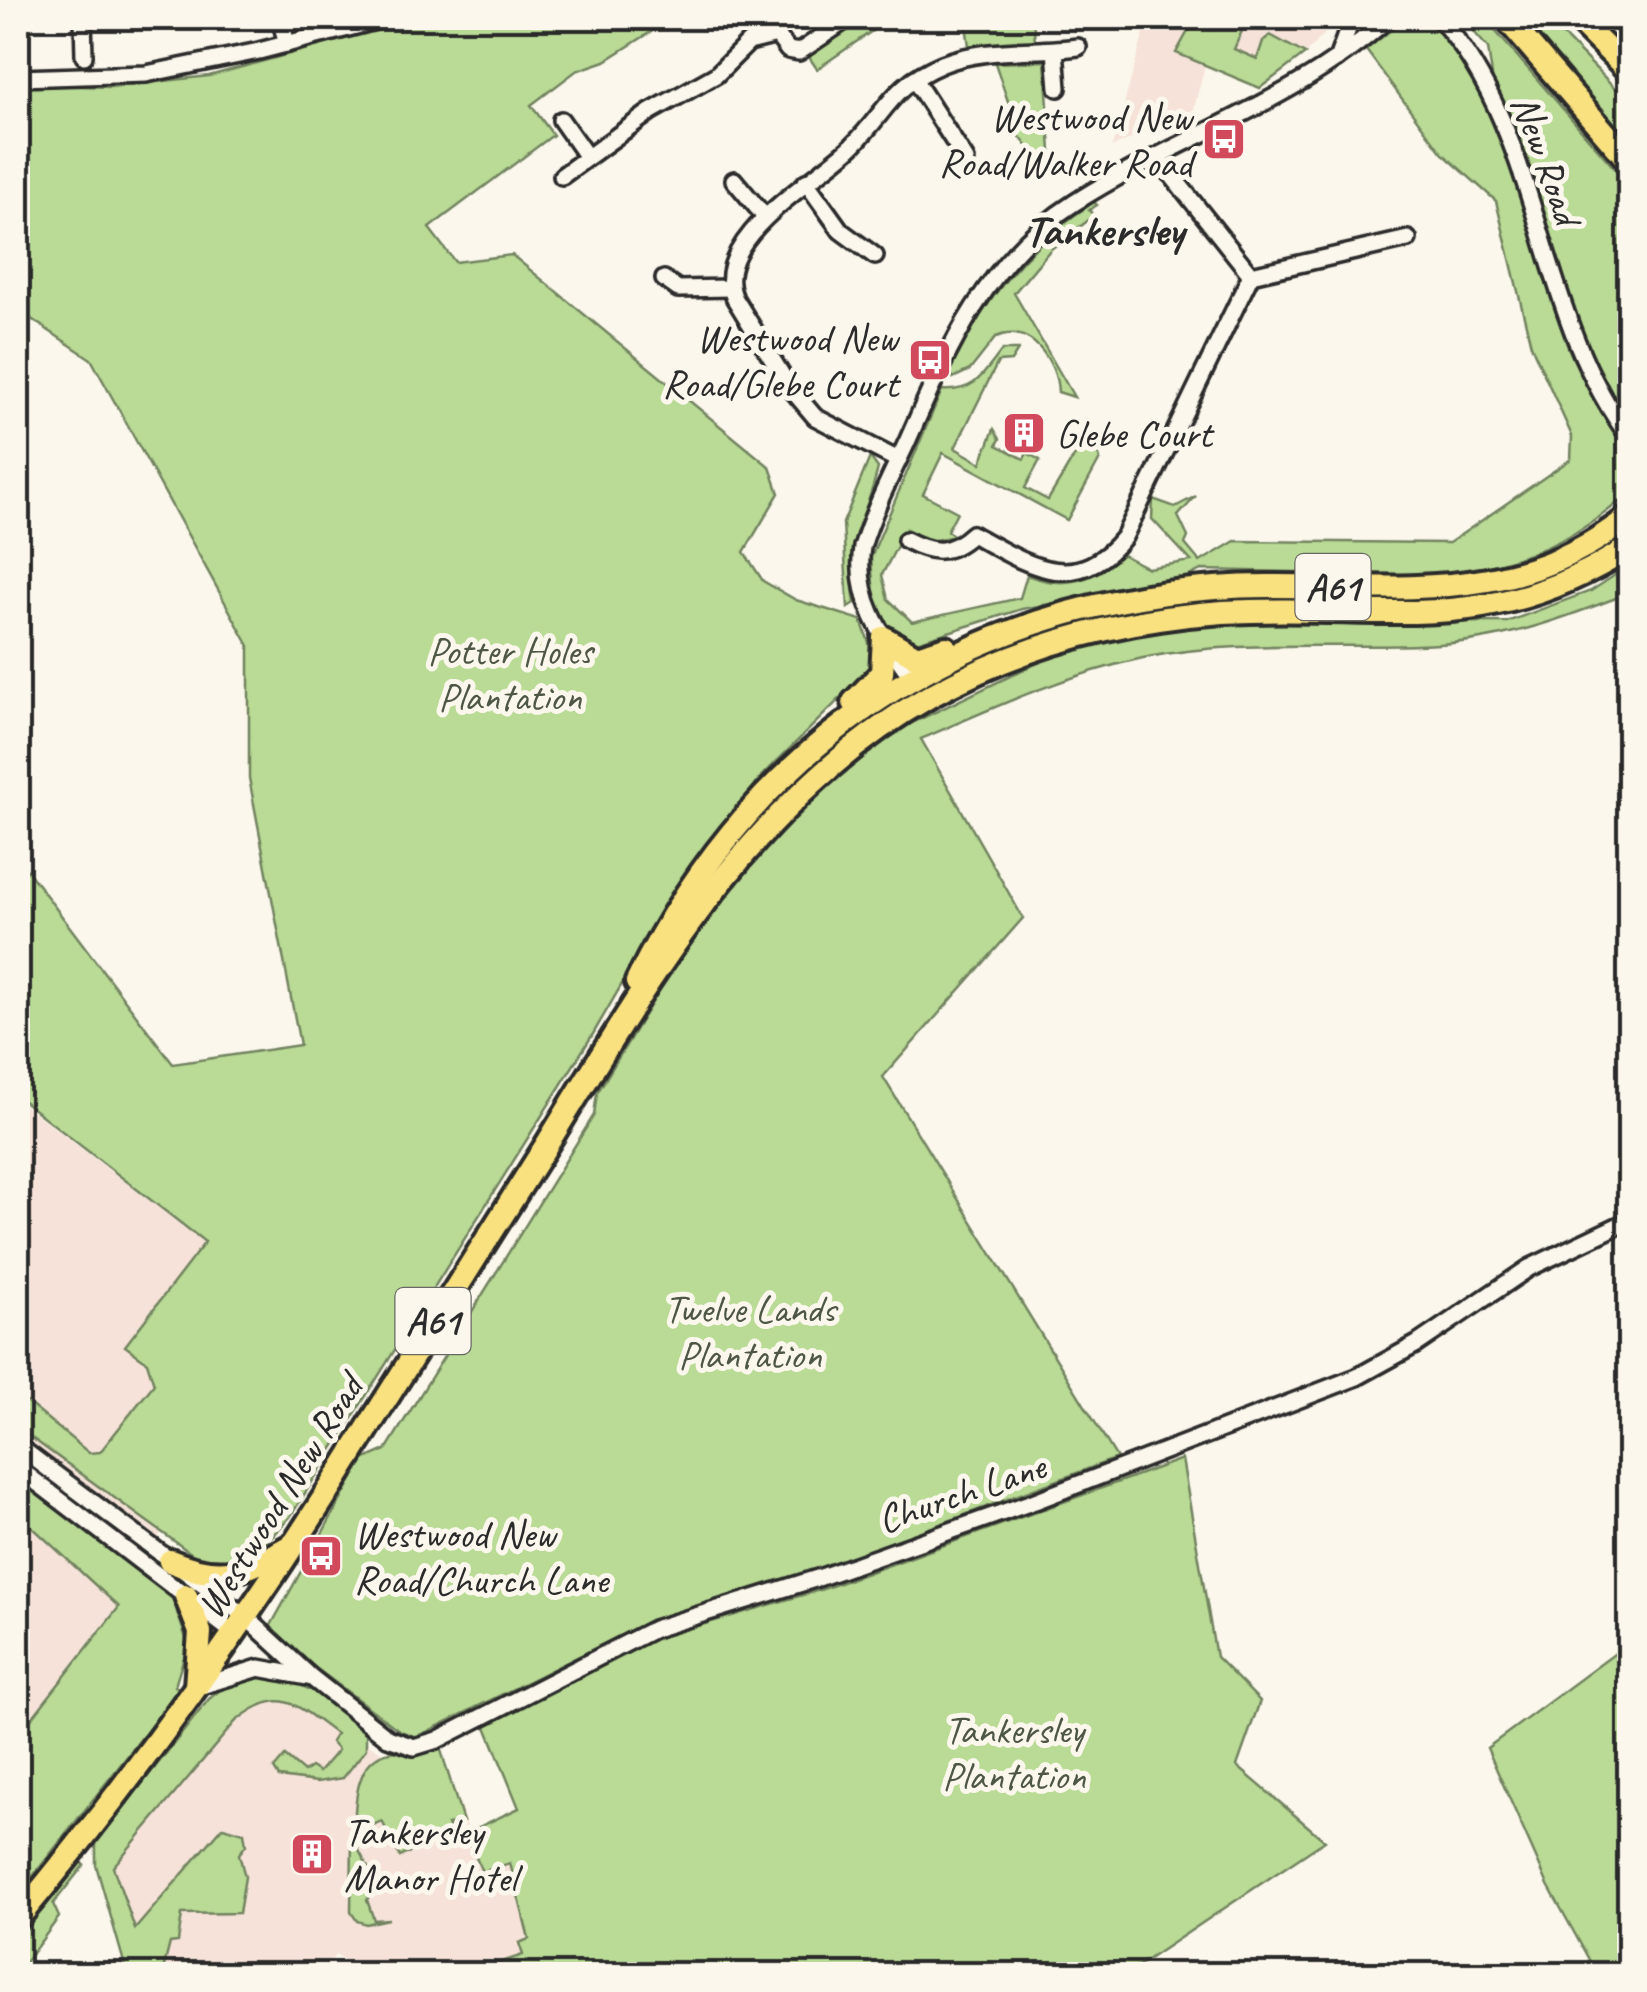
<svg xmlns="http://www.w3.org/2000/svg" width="1647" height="1992" font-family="Caveat,sans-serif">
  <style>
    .built { fill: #f6e2d8 }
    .green { fill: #b9db95; stroke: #728360; stroke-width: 2.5 }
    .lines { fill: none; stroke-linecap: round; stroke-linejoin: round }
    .minor-casing { stroke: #2b2b2b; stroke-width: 22 }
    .highway-casing { stroke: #2b2b2b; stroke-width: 30 }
    .minor { stroke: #fbf7ec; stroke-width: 15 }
    .highway { stroke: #fae180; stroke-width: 22 }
    .labels { text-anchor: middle; stroke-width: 10; stroke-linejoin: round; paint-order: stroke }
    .shield { fill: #fbf7ec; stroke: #696865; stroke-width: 2.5 }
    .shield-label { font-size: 38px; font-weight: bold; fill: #2b2b2b }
    .poi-label { font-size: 40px; fill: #2b2b2b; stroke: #fbf7ec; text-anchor: start }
    .street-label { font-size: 40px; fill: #2b2b2b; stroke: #fbf7ec }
    .park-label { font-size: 40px; fill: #4e5746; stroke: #fbf7ec }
    .quarter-label { font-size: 45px; font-weight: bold; fill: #2b2b2b; stroke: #fbf7ec }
  </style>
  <rect width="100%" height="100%" fill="#fbf7ec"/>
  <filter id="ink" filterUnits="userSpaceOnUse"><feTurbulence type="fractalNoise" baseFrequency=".01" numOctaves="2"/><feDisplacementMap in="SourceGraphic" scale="20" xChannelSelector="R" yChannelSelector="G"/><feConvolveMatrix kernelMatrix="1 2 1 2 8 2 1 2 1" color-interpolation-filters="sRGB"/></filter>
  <g filter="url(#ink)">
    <g class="built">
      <path d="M 1148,18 L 1340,18 L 1305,54 L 1262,87 L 1206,62 L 1193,112 L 1112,147 Z"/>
      <path d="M 18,1100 L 286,1305 L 168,1512 L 135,1605 L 18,1736 Z"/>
      <path d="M 285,1691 L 389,1757 L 419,1755 L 440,1747 L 482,1871 L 510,1862 L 529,1939 L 523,1954 L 466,1974 L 367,1974 L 335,1955 L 323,1974 L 131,1974 L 94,1852 L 223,1719 Z"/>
    </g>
    <g class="green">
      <path d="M 421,18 L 673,18 L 605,61 L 576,71 L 531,105 L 553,135 L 429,228 L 455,262 L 512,255 L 770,467 L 779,493 L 744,552 L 763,581 L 796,600 L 861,620 L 871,648 L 870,669 L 759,779 L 670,901 L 593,1034 L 290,1517 C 262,1549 246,1562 203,1562 L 18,1428 L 18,1395 L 89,1453 L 100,1452 L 154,1384 L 147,1362 L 125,1346 L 205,1242 L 18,1097 L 18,858 L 173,1064 L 300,1045 L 249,778 L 249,646 L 91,359 L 18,310 L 18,84 L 111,87 L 209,76 Z"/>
      <path d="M 859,18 L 891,18 L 817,69 L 809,57 Z"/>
      <path d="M 965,18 L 1033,18 L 1035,41 L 969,46 Z"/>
      <path d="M 1237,18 L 1246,22 L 1234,49 L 1257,59 L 1263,41 L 1270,35 L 1305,54 L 1260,88 L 1176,53 L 1192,24 L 1213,30 L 1217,19 Z"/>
      <path d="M 1406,18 L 1435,20 C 1510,114 1526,237 1568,347 C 1584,388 1613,418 1628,455 C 1632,465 1629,481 1629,493 C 1573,544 1514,565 1439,575 L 1201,570 L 1181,580 L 1022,609 L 910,644 L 884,621 L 874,597 L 871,557 L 942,390 C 975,392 983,375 1002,350 L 1018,350 L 1011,361 L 998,362 L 955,448 L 981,463 L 994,429 L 1000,439 L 997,445 L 1024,459 L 1027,453 L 1040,460 L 1025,488 L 1048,500 L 1090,430 L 1100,459 L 1067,520 L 943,453 L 923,494 L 957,512 L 947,531 L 955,536 L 930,541 L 906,529 L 882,575 L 888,599 L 912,622 L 1020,598 L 1027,575 C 1063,589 1094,583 1121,554 L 1148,568 L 1191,561 L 1152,519 L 1153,499 L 1175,507 L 1196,496 L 1178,516 L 1188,537 L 1185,544 L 1200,562 L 1235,541 L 1449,543 L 1571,459 L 1572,436 L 1531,345 L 1496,201 L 1442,153 L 1366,50 Z"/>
      <path d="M 1462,18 L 1484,18 L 1629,185 L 1629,430 L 1591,365 L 1493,82 L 1488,48 Z"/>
      <path d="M 1517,18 L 1546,18 L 1629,102 L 1629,150 Z"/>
      <path d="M 1045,61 L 1051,151 L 1057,163 L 1046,170 L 1020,137 L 995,63 Z"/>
      <path d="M 1094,202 L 1097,205 L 1089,210 L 1094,216 L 1051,249 L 1014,293 L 1074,397 L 1058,392 C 1057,362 1030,322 996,337 L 970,370 L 953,378 L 950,369 C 985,299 1028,244 1094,202 Z"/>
      <path d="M 870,457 L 878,468 C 866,520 844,540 855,603 L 848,608 L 843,523 Z"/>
      <path d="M 1629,566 L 1629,593 C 1567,617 1507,640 1439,644 C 1342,650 1239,638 1143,658 C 1065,675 994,707 921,739 L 1023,918 L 883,1077 L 1117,1458 L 820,1569 L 652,1620 L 416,1737 L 400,1731 L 273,1636 L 269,1629 L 363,1460 L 386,1450 L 594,1115 L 597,1093 L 718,894 L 831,770 L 912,723 L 1052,656 L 1159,629 L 1274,623 L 1507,622 L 1591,591 Z"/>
      <path d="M 1182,1459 L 1216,1657 L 1260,1701 L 1237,1766 L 1325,1841 L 1126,1974 L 466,1974 L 523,1955 L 519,1943 L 529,1939 L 510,1863 L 482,1872 L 466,1833 L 519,1808 L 485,1724 L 657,1638 L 823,1589 Z"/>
      <path d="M 18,1479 L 144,1574 L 186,1596 L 177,1612 L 188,1644 L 175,1686 L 180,1689 L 18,1895 L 18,1736 L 119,1607 L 18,1514 Z"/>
      <path d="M 1629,1643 L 1629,1974 L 1597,1974 L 1548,1885 L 1487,1748 Z"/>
      <path d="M 250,1676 C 296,1675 333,1699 366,1730 L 366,1749 L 343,1778 L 317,1782 L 279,1777 L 274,1769 L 285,1756 L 304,1772 L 311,1767 L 319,1772 L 338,1750 L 331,1742 L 336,1734 C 296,1705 281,1684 236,1721 L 113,1867 L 135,1929 L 223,1827 L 244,1833 L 246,1845 L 239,1854 L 245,1877 L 239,1913 L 182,1914 L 178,1942 L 170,1943 L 163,1970 L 127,1973 L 96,1865 L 96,1842 L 209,1699 L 230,1682 Z"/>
      <path d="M 440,1747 L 463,1822 L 448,1825 L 451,1831 L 400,1857 L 382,1821 L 354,1833 C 355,1806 354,1757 391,1752 C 408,1749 423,1752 440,1747 Z"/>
      <path d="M 352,1837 L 376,1883 L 367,1900 L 374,1920 L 389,1919 L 366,1924 L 357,1921 L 351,1912 Z"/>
      <path d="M 80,1862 L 84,1865 L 53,1904 L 59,1917 L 18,1972 L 18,1933 Z"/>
    </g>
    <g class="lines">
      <g class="minor-casing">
        <g id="minor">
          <path d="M 83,18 L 84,56"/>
          <path d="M 280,18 L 287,44"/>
          <path d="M 1439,18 C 1544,135 1535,314 1630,438"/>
          <path d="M 1055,50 L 1058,88"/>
          <path d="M 1337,59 L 1352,18"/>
          <path d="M 18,78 L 146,74 L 259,51 L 387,18"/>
          <path d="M 914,79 L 966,160"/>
          <path d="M 561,120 L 587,157"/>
          <path d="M 1158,158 L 1251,275"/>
          <path d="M 562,176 L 650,112 L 716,75 L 749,42 L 777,35 L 788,50 L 799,52 L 849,18"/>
          <path d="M 734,180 L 765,217"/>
          <path d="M 806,182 L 841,231 L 875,256"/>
          <path d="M 1251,275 L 1408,239"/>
          <path d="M 664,279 L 678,289 L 730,288"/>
          <path d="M 898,460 L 815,417 L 788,385 L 735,299 C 707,239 820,179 853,145 C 887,111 892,85 942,64 C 983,47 1034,53 1078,47"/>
          <path d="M 906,540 C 933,554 949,555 972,534 C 1027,564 1075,598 1124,537 L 1251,275"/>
          <path d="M 912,678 C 883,637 854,600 862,547 C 873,511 891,476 907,442 C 947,351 987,258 1074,203 C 1178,136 1296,103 1388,18"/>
          <path d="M 18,1446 L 247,1618 L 312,1678 L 388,1738 L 414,1747 L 437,1740 L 654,1629 L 821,1577 L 1035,1501 L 1357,1377 L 1417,1344 L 1529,1268 L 1630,1220"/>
          <path d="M 18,1468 L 236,1635"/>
          <path d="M 201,1686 L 259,1668 L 308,1677"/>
        </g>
      </g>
      <g class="highway-casing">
        <g id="highway">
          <path d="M 1506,18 L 1630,162"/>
          <path d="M 1576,18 L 1630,72"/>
          <path d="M 1622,18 L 1630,25"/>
          <path d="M 884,638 L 917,657 L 946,648"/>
          <path d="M 854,702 L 882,673 L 884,638"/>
          <path d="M 637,982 C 759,730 987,588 1267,586 C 1400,585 1518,606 1630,516"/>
          <path d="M 170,1561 C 222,1583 245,1572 292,1545"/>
          <path d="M 186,1596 L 200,1632 L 196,1686"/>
          <path d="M 18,1918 C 150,1760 266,1594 374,1418 C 430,1328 488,1239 544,1149 C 648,980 752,797 930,696 C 1020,646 1120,619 1223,612 C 1383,602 1483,642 1630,547"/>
        </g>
      </g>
      <use href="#minor" class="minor"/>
      <use href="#highway" class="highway"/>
    </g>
  </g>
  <defs>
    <g id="bus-square" transform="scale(2.25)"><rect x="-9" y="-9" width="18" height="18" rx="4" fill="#d1495b" stroke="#fbf7ec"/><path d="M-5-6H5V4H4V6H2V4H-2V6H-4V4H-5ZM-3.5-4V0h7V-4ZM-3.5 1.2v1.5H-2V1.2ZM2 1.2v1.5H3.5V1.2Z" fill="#fff"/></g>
    <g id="building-square" transform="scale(2.25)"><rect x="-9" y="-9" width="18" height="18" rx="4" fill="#d1495b" stroke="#fbf7ec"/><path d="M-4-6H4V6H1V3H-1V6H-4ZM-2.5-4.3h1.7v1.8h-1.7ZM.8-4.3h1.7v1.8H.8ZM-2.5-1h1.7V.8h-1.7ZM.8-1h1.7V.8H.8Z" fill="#fff"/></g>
  </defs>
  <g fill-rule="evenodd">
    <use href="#bus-square" x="1224" y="139"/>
    <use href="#bus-square" x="930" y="360"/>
    <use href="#building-square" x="1024" y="433"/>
    <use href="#bus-square" x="321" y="1556"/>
    <use href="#building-square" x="312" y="1854"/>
  </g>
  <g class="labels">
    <g class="shield">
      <rect x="1295.5" y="554" width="75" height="66" rx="8"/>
      <rect x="395.5" y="1288" width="75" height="66" rx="8"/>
    </g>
    <g class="shield-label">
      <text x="1333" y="600">A61</text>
      <text x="433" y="1334">A61</text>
    </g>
    <g class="poi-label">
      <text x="1192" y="130" text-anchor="end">Westwood New<tspan x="1192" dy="46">Road/Walker Road</tspan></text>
      <text x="898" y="351" text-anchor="end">Westwood New<tspan x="898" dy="46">Road/Glebe Court</tspan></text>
      <text x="1056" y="447">Glebe Court</text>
      <text x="354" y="1547">Westwood New<tspan x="354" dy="46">Road/Church Lane</tspan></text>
      <text x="344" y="1845">Tankersley<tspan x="344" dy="46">Manor Hotel</tspan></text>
    </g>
    <g class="street-label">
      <text transform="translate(1547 159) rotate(70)" y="14">New Road</text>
      <text transform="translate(961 1492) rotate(-19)" y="14">Church Lane</text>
      <text transform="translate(279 1496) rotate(-58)" y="14">Westwood New Road</text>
    </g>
    <g class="park-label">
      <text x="510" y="664">Potter Holes<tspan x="510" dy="46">Plantation</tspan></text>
      <text x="750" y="1322">Twelve Lands<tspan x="750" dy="46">Plantation</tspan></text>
      <text x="1014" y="1743">Tankersley<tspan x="1014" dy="46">Plantation</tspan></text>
    </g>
    <g class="quarter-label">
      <text x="1104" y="245">Tankersley</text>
    </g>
  </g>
  <rect width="1647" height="1992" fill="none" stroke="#fbf7ec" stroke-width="60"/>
  <rect x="30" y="30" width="1587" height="1932" fill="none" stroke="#2b2b2b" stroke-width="4" filter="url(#ink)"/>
</svg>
